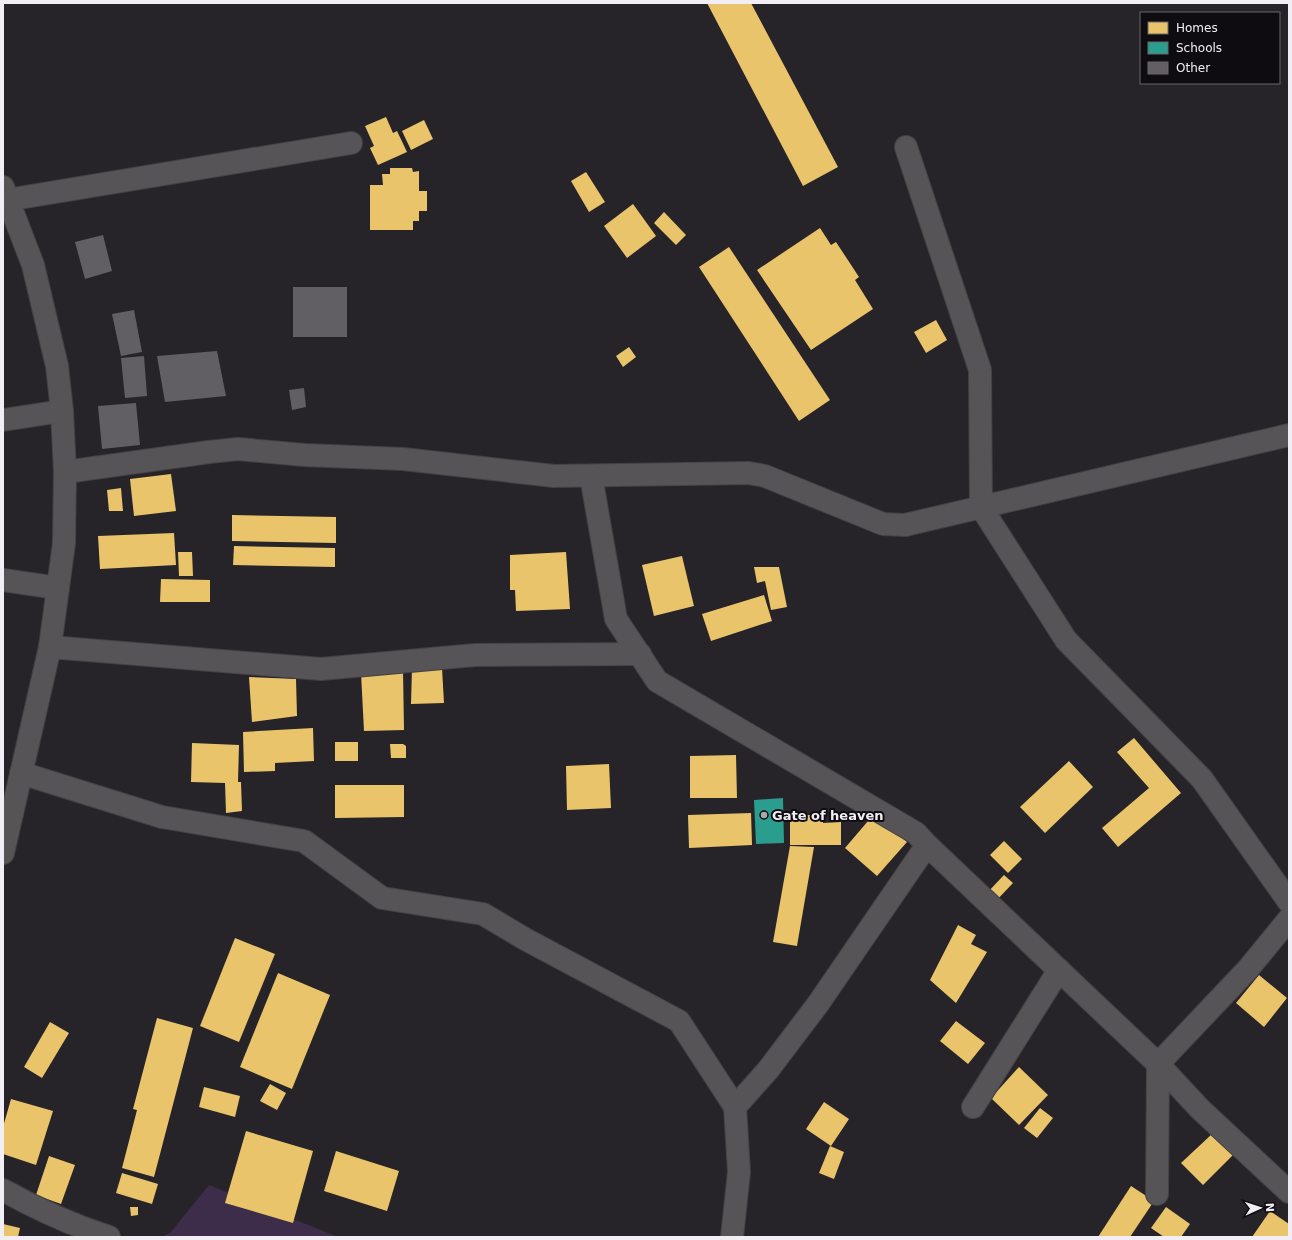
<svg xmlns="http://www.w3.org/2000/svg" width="1292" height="1240" font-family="'DejaVu Sans',sans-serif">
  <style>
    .green { fill: #3e2d4a }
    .homes { fill: #e9c46a }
    .schools { fill: #2a9d8f }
    .building { fill: #625f64 }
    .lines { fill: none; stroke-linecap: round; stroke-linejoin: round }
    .minor-casing { stroke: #434145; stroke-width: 24 }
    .minor { stroke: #565456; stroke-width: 22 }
    .poi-dot { fill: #aba7ae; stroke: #0f0c11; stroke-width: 1.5 }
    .labels { text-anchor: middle; stroke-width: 4; stroke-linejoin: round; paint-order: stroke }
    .poi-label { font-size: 13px; font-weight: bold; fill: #f2eef5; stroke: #0f0c11; text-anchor: start }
  </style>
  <rect width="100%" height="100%" fill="#272429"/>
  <path class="green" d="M 209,1185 L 338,1237 L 161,1237 L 170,1233 Z"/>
  <g class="homes">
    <path d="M 707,3 L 751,3 L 838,167 L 803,186 Z"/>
    <path d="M 386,117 L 393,133 L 397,131 L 407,152 L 378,165 L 370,148 L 374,146 L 365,126 Z"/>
    <path d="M 424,120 L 433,139 L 411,150 L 402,131 Z"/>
    <path d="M 390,168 L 412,168 L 413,172 L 419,171 L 419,191 L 427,191 L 427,211 L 419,211 L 419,221 L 413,221 L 413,230 L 370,230 L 370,185 L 383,185 L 382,174 L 390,174 Z"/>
    <path d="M 586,172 L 605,202 L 589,212 L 571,181 Z"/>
    <path d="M 633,204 L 656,236 L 627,258 L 604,226 Z"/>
    <path d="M 664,212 L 686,235 L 676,245 L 654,223 Z"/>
    <path d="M 820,228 L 831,245 L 836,242 L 859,277 L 855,280 L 873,309 L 811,350 L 757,270 Z"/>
    <path d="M 729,247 L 830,400 L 799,421 L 699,267 Z"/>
    <path d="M 936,320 L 947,340 L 926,353 L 914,332 Z"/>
    <path d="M 629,347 L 636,357 L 623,367 L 616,356 Z"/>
    <path d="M 171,474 L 176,511 L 134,516 L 130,479 Z"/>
    <path d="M 121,488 L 123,511 L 109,511 L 107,490 Z"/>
    <path d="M 232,515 L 336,517 L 336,543 L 232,541 Z"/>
    <path d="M 174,533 L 176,565 L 100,569 L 98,536 Z"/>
    <path d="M 234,546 L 335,548 L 335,567 L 233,565 Z"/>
    <path d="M 178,552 L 192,552 L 193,576 L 179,576 Z"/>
    <path d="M 566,552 L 570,609 L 516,611 L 515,590 L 510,590 L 510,555 Z"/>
    <path d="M 682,556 L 694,606 L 654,616 L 642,565 Z"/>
    <path d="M 754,567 L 779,567 L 787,607 L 771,610 L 765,581 L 757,583 Z"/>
    <path d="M 161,579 L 210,580 L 210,602 L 160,602 Z"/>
    <path d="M 764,595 L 772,621 L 711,641 L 702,614 Z"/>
    <path d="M 412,668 L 442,668 L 444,703 L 411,704 Z"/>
    <path d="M 403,670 L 404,730 L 364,731 L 361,673 Z"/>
    <path d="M 249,677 L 296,679 L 297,716 L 252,722 Z"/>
    <path d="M 313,728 L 314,761 L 275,763 L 275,771 L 244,772 L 243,732 Z"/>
    <path d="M 1134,738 L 1181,793 L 1118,847 L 1102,828 L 1149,788 L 1117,752 Z"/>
    <rect x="335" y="742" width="23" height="19"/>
    <path d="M 192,743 L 239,745 L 238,782 L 241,782 L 242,811 L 226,813 L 225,783 L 191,782 Z"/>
    <path d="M 390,744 L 403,744 L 406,746 L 406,758 L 391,758 Z"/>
    <path d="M 736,755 L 737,798 L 690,798 L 690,756 Z"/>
    <path d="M 1069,761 L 1093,787 L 1045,833 L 1020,807 Z"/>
    <path d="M 609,764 L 611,808 L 567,810 L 566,766 Z"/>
    <path d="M 335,785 L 404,785 L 404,817 L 335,818 Z"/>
    <path d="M 751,813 L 752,845 L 689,848 L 688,815 Z"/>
    <path d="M 874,814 L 907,842 L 877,876 L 845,848 Z"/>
    <path d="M 790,815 L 823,815 L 823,823 L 841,822 L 841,845 L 790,845 Z"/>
    <path d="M 1004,841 L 1022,859 L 1008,873 L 990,855 Z"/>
    <path d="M 790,846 L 814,847 L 797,946 L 773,942 Z"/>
    <path d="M 1004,875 L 1013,883 L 993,904 L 985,895 Z"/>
    <path d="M 958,925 L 976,935 L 971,944 L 987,952 L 956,1003 L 930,980 Z"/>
    <path d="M 235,938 L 275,954 L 239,1042 L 200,1026 Z"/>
    <path d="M 278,973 L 330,995 L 292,1089 L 240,1067 Z"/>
    <path d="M 1259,975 L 1287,998 L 1264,1027 L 1236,1003 Z"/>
    <path d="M 157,1018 L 193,1028 L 154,1177 L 122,1168 L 137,1110 L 133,1109 Z"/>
    <path d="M 956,1021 L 985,1043 L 968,1064 L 940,1041 Z"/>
    <path d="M 50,1022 L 69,1033 L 42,1078 L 24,1067 Z"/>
    <path d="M 1019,1067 L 1048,1095 L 1019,1125 L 991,1098 Z"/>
    <path d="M 270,1084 L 286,1093 L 277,1110 L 260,1101 Z"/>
    <path d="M 204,1087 L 240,1096 L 235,1117 L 199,1107 Z"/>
    <path d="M 11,1099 L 53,1111 L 36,1165 L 3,1154 L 3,1127 Z"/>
    <path d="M 824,1102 L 849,1119 L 831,1146 L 806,1129 Z"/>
    <path d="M 1040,1108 L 1053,1118 L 1037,1138 L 1024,1128 Z"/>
    <path d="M 246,1131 L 313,1151 L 293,1223 L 225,1203 Z"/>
    <path d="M 1212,1134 L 1233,1155 L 1203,1185 L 1181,1163 Z"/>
    <path d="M 830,1146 L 844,1152 L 834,1179 L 819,1173 Z"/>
    <path d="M 336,1151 L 399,1171 L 387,1211 L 324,1191 Z"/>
    <path d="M 49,1156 L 75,1165 L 61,1204 L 36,1195 Z"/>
    <path d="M 122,1173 L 158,1184 L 152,1204 L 116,1193 Z"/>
    <path d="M 1131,1186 L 1154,1201 L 1130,1237 L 1098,1237 Z"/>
    <path d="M 130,1207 L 138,1207 L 138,1215 L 131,1216 Z"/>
    <path d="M 1166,1207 L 1190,1224 L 1181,1237 L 1164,1237 L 1151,1228 Z"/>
    <path d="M 1270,1211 L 1289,1224 L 1289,1237 L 1252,1237 Z"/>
    <path d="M 3,1224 L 20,1228 L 18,1237 L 3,1237 Z"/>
  </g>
  <path class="schools" d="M 783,798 L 784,843 L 756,844 L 754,800 Z"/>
  <g class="building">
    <path d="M 103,235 L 112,271 L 85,279 L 75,242 Z"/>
    <rect x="293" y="287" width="54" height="50"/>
    <path d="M 134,310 L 142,352 L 121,356 L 112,314 Z"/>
    <path d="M 217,351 L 226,396 L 165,402 L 157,356 Z"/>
    <path d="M 144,356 L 147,396 L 125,398 L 121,358 Z"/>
    <path d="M 304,388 L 306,407 L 292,410 L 289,390 Z"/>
    <path d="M 136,403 L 140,445 L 102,449 L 98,406 Z"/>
  </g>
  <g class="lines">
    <g class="minor-casing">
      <g id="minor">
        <path d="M 906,147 L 980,370 L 981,507 L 1066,640 L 1202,779 L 1289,902"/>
        <path d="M 3,187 L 33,265 L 57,366 L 62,411 L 65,472 L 64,543 L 50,647 L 3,853"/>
        <path d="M 7,200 L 351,143"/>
        <path d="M 3,420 L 62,411"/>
        <path d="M 65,472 L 209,452 L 238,449 L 304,455 L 403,459 L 554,476 L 749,473 L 765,476 L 883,524 L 905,525 L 1289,435"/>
        <path d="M 591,476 L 616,619 L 657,681 L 916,833 L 927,845 L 1158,1064 L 1200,1109 L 1289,1192"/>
        <path d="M 3,580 L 58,588"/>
        <path d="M 50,647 L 321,669 L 475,655 L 640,654"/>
        <path d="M 21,773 L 162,817 L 304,841 L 382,898 L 483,914 L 525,939 L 679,1021 L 735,1107"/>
        <path d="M 973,1107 L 1059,970"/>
        <path d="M 3,1190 C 37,1209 72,1225 109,1237"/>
        <path d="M 1157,1194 L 1158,1064 L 1248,969 L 1289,919"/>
        <path d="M 732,1237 L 739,1172 L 735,1107 L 768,1070 L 818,1004 L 927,845"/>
      </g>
    </g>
    <use href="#minor" class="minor"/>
  </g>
  <circle class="poi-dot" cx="764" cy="815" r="4"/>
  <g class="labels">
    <g class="poi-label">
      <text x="772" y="820">Gate of heaven</text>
    </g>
  </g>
  <rect width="1292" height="1240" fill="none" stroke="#f2eef5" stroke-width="8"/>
  <rect x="1140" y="12" width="140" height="72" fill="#0f0c11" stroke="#6a666c"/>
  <rect x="1148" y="22" width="20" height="12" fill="#e9c46a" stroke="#6a666c"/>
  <text x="1176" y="32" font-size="12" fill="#f2eef5">Homes</text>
  <rect x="1148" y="42" width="20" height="12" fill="#2a9d8f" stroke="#6a666c"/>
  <text x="1176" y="52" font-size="12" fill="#f2eef5">Schools</text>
  <rect x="1148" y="62" width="20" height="12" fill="#625f64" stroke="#6a666c"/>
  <text x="1176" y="72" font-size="12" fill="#f2eef5">Other</text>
  <g transform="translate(1260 1208) rotate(87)" stroke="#0f0c11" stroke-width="3" paint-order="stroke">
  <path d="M0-3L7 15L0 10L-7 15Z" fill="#f2eef5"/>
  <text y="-6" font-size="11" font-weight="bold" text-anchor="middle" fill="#f2eef5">N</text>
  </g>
</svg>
